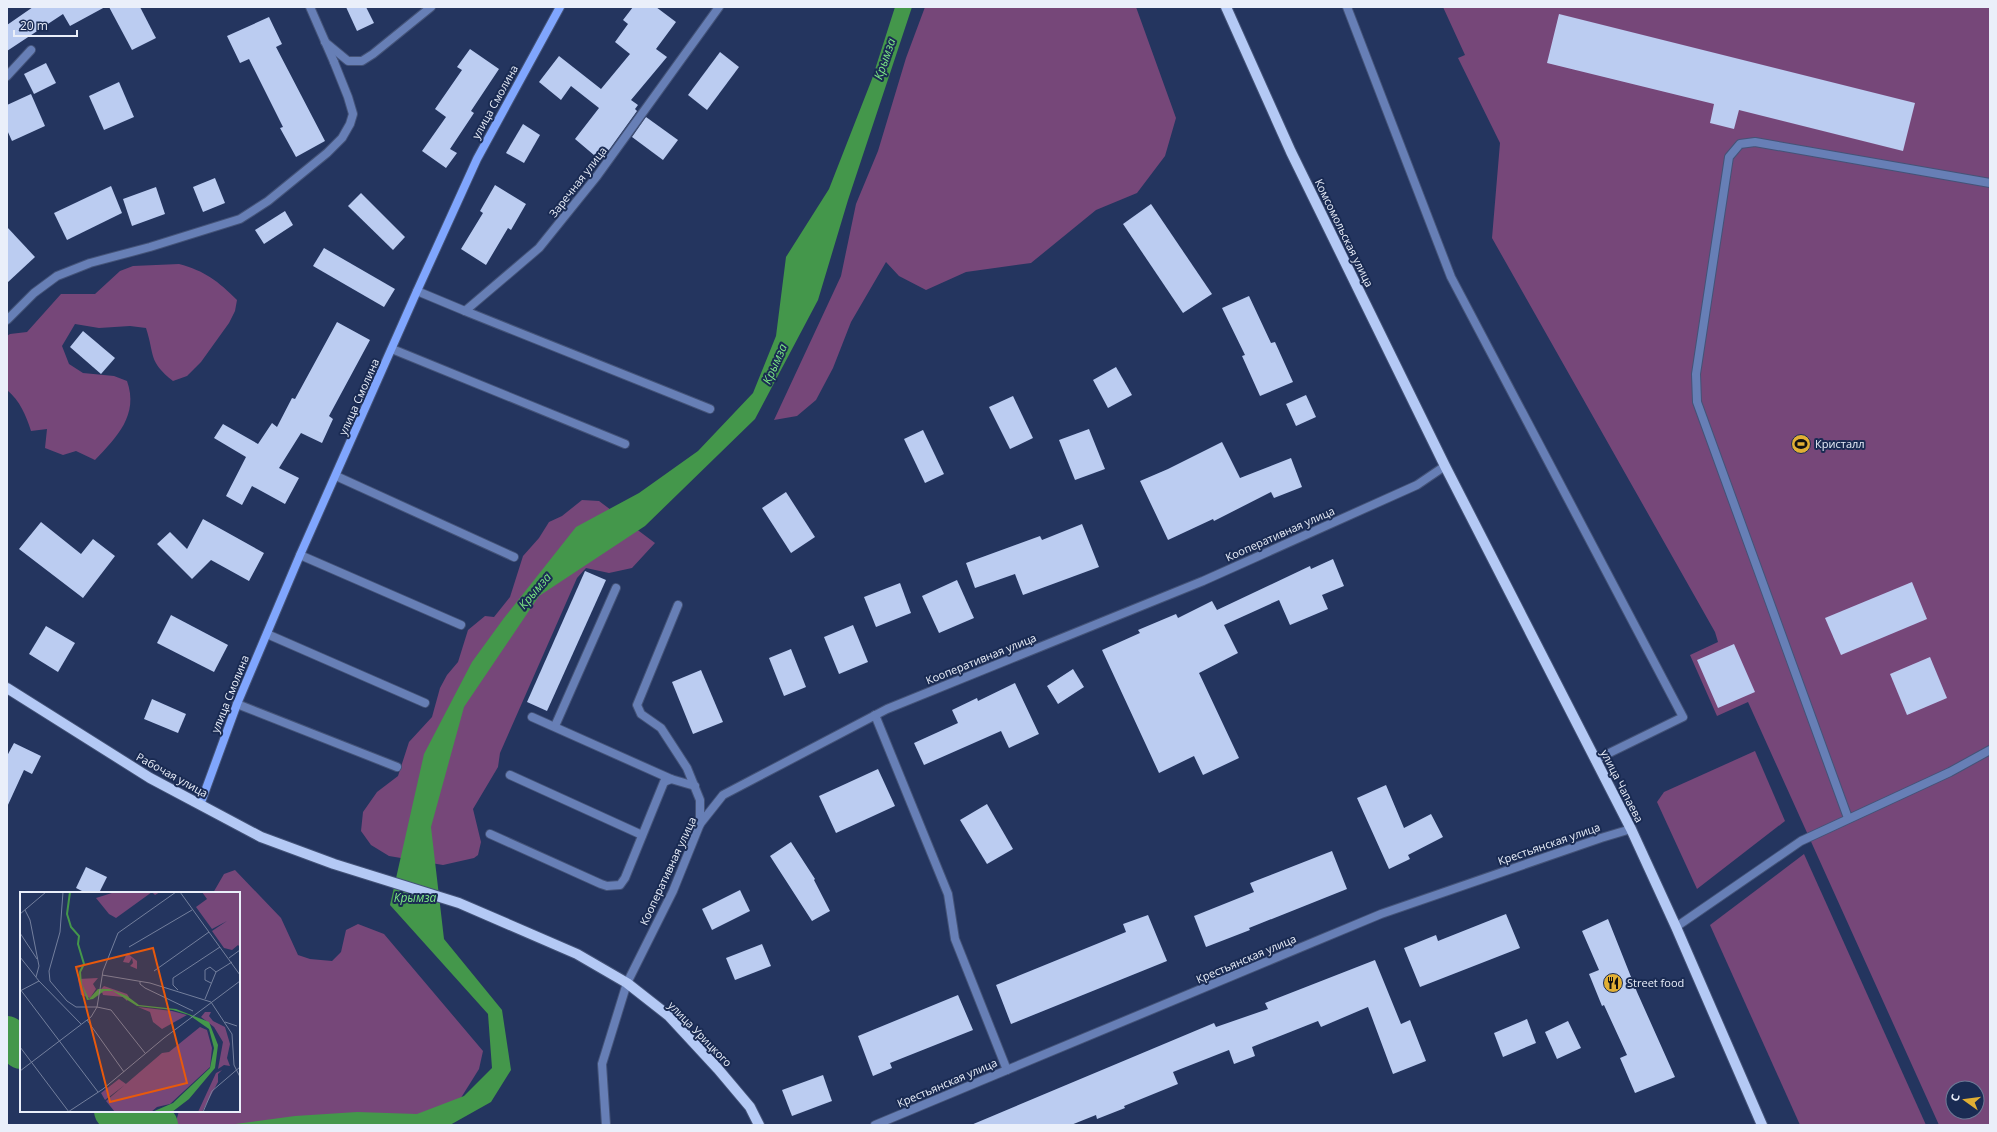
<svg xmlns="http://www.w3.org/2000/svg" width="1997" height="1132" font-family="'Open Sans',sans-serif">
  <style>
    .green { fill: #764779; fill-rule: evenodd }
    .water { fill: #44974b }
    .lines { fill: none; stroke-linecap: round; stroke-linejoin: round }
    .river { stroke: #44974b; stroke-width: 38 }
    .building { fill: #bbccf1 }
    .lane-casing { stroke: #445378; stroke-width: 10 }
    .street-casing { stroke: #445378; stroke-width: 10 }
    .secondary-casing { stroke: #445378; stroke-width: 10 }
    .primary-casing { stroke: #445378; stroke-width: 12 }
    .lane { stroke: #677fb6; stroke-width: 8 }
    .street { stroke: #677fb6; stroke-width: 8 }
    .secondary { stroke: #80a6fe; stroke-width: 8 }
    .primary { stroke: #b4c9f5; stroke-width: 10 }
    .labels { text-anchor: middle; stroke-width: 4; stroke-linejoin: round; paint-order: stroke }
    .street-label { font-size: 11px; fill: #eaeffa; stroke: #1a2b53 }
    .poi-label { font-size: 11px; fill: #eaeffa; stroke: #1a2b53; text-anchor: start }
    .water-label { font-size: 12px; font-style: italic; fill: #7de784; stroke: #1a2b53 }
    .inset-river { fill: none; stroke: #44974b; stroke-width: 2 }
    .inset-road { fill: none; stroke: #737f9d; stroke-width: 1 }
    .view { fill: #e8590c; fill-opacity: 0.15; stroke: #e8590c; stroke-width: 2 }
    .inset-edge { fill: none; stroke: #eaeffa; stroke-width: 2 }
  </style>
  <rect width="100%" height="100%" fill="#24355f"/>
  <g class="green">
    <path d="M 925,7 L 1136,7 L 1176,118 L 1165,156 L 1137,193 L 1096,210 L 1031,263 L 966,272 L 926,290 L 899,276 L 886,262 L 851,322 L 833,368 L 816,400 L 797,416 L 774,420 L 841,276 L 856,204 L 878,151 L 906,58 Z"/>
    <path d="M 1443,7 L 1990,7 L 1990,1125 L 1939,1125 L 1748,702 L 1717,716 L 1690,655 L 1718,642 L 1715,632 L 1492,238 L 1500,143 L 1458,58 L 1465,55 ZM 1953,1088 L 1977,1088 L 1977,1112 L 1953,1112 Z"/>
    <path d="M 179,264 C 205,271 218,281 237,300 L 235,311 L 229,323 L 201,362 L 187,376 L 173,381 C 148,361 155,356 146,328 L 130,326 L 99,328 L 75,324 L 62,346 L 69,364 L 83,373 L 114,376 L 127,381 C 139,415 117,437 95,460 L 76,451 L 63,455 L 45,448 L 47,429 L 31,431 C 26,415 20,401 7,390 L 7,336 L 10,334 L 27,332 L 61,294 L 95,294 L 120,271 L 133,266 Z"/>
    <path d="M 582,500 L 599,501 L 655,543 L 632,568 L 609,573 L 586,568 L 577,578 L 500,753 L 498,767 L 473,809 L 481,842 L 478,855 L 474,858 L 443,865 L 389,856 L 371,845 L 361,831 L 363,812 L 377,792 L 398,776 L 409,742 L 432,717 L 440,688 L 447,675 L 458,662 L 468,630 L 485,616 L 494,617 L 510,597 L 523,556 L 539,538 L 549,522 L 562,516 Z"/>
    <path d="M 1755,751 L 1785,821 L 1697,889 L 1657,802 L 1664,792 Z"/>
    <path d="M 1804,854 L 1926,1125 L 1800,1125 L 1710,925 Z"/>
    <path d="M 235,870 L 281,918 L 298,955 L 310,959 L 332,961 L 341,952 L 346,930 L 358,924 L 384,934 L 483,1051 L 479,1069 L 444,1125 L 175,1125 L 179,1111 L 239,1111 L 239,893 L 213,893 L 224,874 Z"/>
  </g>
  <path class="water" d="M 895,7 L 912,7 L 848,200 L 818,300 L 755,419 L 645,526 L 539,596 L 464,707 L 431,827 L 444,939 L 502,1010 L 511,1070 L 491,1102 L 450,1125 L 228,1125 L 295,1116 L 357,1112 L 417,1114 L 464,1096 L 492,1068 L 488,1014 L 390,905 L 424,754 L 472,662 L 504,618 L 576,527 L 639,493 L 698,451 L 753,393 L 776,336 L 786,257 L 829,189 L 872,79 Z"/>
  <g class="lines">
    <g class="river">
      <path d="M 7,1035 L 21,1050"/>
      <path d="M 113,1111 L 159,1125"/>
    </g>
  </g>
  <g class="building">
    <path d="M 33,7 L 105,7 L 70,26 L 63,14 L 7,51 L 7,25 Z"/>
    <path d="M 109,7 L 140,7 L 156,38 L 132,50 Z"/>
    <path d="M 346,7 L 366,7 L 374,23 L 357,31 Z"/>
    <path d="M 633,7 L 656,7 L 676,22 L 656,49 L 667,57 L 631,100 L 638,105 L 635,109 L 637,111 L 601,161 L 575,139 L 599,108 L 571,86 L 561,100 L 539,82 L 559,56 L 601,89 L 630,54 L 615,42 L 628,24 L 623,20 Z"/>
    <path d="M 1559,14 L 1915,103 L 1903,151 L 1739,110 L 1734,129 L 1710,123 L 1714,104 L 1547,63 Z"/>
    <path d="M 269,17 L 282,44 L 276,47 L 325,141 L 296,157 L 280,128 L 283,127 L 249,59 L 240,63 L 227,36 Z"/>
    <path d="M 470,49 L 499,69 L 471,111 L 474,113 L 450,149 L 457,153 L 446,168 L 422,151 L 446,117 L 435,109 L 462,70 L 457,67 Z"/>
    <path d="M 720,52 L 739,67 L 707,110 L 688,95 Z"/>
    <path d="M 46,63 L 56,83 L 34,94 L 24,74 Z"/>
    <path d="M 119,82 L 134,117 L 104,130 L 89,96 Z"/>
    <path d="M 31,94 L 45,126 L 12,141 L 7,130 L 7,105 Z"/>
    <path d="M 646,117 L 678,140 L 663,160 L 632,137 Z"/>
    <path d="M 523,124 L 540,135 L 524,163 L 506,153 Z"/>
    <path d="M 215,178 L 225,203 L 203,212 L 193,187 Z"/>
    <path d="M 495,185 L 526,204 L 511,230 L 508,228 L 486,265 L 461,249 L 483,213 L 480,211 Z"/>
    <path d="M 111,186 L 122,213 L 67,240 L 54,213 Z"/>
    <path d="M 156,187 L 165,214 L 132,226 L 123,199 Z"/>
    <path d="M 361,193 L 405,237 L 393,250 L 348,206 Z"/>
    <path d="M 1151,204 L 1212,294 L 1183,313 L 1123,224 Z"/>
    <path d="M 285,211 L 293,225 L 264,244 L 255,230 Z"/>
    <path d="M 7,227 L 35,257 L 7,283 Z"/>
    <path d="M 324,248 L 395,289 L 384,307 L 313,266 Z"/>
    <path d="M 1249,296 L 1271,343 L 1275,342 L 1293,382 L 1260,396 L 1242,356 L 1245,355 L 1222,308 Z"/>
    <path d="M 337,322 L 370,340 L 329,416 L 333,419 L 322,443 L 301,433 L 279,468 L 299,478 L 285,504 L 252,486 L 242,505 L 226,496 L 246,457 L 214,438 L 223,424 L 258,444 L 272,423 L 277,427 L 292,398 L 295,399 Z"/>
    <path d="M 83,331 L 115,358 L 101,374 L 70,347 Z"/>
    <path d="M 1116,367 L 1132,395 L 1108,408 L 1093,380 Z"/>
    <path d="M 1306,395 L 1316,417 L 1296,426 L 1286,404 Z"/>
    <path d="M 1013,396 L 1033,438 L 1010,449 L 989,407 Z"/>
    <path d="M 1089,429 L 1105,469 L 1075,480 L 1059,440 Z"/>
    <path d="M 923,430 L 944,474 L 925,483 L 904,439 Z"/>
    <path d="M 1222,442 L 1240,478 L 1291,458 L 1302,487 L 1274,498 L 1271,492 L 1214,521 L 1213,519 L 1168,540 L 1140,481 L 1168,469 Z"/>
    <path d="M 786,492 L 815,537 L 791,553 L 762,508 Z"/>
    <path d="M 203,519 L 264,553 L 249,581 L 211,560 L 192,579 L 157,544 L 170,532 L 187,549 Z"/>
    <path d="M 41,522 L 81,554 L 93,539 L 115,556 L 83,598 L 19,549 Z"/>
    <path d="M 1082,524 L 1099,567 L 1023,595 L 1015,574 L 975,588 L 966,563 L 1040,536 L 1042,540 Z"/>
    <path d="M 1333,559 L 1344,586 L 1322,595 L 1328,609 L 1290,625 L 1279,600 L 1224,625 L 1238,653 L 1199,673 L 1239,758 L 1203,775 L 1194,756 L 1159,773 L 1102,650 L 1140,633 L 1138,630 L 1176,614 L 1178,618 L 1212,601 L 1217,610 L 1310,566 L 1311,569 Z"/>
    <path d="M 585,571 L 606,580 L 547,711 L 527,702 Z"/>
    <path d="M 957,580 L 974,618 L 939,633 L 922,596 Z"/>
    <path d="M 1912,582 L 1927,619 L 1841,655 L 1825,618 Z"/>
    <path d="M 900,583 L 911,613 L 876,627 L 864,597 Z"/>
    <path d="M 171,615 L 228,645 L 214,672 L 157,643 Z"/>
    <path d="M 853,625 L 868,662 L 839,674 L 824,637 Z"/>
    <path d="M 46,626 L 75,643 L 58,672 L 29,654 Z"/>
    <path d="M 1734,644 L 1755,692 L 1718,708 L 1697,660 Z"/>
    <path d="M 791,649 L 806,687 L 784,696 L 769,658 Z"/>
    <path d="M 1930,657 L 1947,698 L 1907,715 L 1890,674 Z"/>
    <path d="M 1073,669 L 1084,687 L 1058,704 L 1047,686 Z"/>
    <path d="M 701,670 L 723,722 L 693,734 L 672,682 Z"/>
    <path d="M 1015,683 L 1039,734 L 1009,748 L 1001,731 L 924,765 L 914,743 L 958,723 L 952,710 L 977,698 L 978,701 Z"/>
    <path d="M 152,699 L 186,714 L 178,733 L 144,719 Z"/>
    <path d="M 14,743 L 41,756 L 32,774 L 24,770 L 7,807 L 7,756 Z"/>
    <path d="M 878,769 L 895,806 L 836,833 L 819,796 Z"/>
    <path d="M 1386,785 L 1404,828 L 1431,814 L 1443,837 L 1408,855 L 1410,859 L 1389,869 L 1357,798 Z"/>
    <path d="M 987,804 L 1013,849 L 987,864 L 960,820 Z"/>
    <path d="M 791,842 L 815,879 L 814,880 L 830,911 L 812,921 L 770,856 Z"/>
    <path d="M 1332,851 L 1347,889 L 1249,928 L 1250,930 L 1206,947 L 1194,916 L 1254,892 L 1250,883 Z"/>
    <path d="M 86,867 L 107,877 L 99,893 L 86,893 L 76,888 Z"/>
    <path d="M 740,890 L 750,911 L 712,930 L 702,909 Z"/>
    <path d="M 1506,914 L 1520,948 L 1420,987 L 1404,948 L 1436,935 L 1438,941 Z"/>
    <path d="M 1148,915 L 1167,961 L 1011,1024 L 996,985 L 1126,932 L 1123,924 Z"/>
    <path d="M 1608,919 L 1637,992 L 1675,1077 L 1635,1093 L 1620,1058 L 1627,1055 L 1604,1005 L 1602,1006 L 1589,974 L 1599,970 L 1582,931 Z"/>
    <path d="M 762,944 L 771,966 L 735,980 L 726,958 Z"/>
    <path d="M 1375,960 L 1401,1024 L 1410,1020 L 1426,1061 L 1393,1074 L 1368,1007 L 1321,1027 L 1318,1021 L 1252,1047 L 1255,1056 L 1234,1064 L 1229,1050 L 1173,1072 L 1178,1084 L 1124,1106 L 1125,1108 L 1097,1119 L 1096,1115 L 1071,1125 L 971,1125 L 1214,1023 L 1216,1027 L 1268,1009 L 1265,1003 Z"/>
    <path d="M 958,995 L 973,1030 L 890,1063 L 892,1068 L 873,1076 L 858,1036 Z"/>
    <path d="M 1527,1019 L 1536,1043 L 1503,1057 L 1494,1033 Z"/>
    <path d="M 1568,1021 L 1581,1048 L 1557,1059 L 1545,1032 Z"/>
    <path d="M 823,1075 L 832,1101 L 792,1116 L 782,1090 Z"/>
  </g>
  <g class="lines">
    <g class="lane-casing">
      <g id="lane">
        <path d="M 1347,7 L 1451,277 L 1683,717 L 1595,760"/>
        <path d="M 325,42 L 348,61 L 362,61 L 373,54 L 431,7"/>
        <path d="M 7,76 L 31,50"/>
        <path d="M 465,311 L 710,409"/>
        <path d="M 7,320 L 34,293 L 57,276 L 90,263 L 150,247 L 240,219 L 268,201 L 327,153 L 342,138 L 350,124 L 353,114 L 348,97 L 334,62"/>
        <path d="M 392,349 L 625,444"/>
        <path d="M 336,476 L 514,557"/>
        <path d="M 300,555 L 461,625"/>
        <path d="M 678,605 L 637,705 L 641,714 L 661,728 L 687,768 L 700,800 L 700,824"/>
        <path d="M 267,634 L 425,703"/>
        <path d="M 237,704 L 397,767"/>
        <path d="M 875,715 L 948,894 L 955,939 L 1007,1070"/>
        <path d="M 532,717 L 671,779"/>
        <path d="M 555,726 L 616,588"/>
        <path d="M 510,775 L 642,835"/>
        <path d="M 1848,818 L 1697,402 L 1696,374 L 1729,157 L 1740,144 L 1755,142 L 1990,183"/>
        <path d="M 490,834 L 601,884 L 607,886 L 620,885 L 625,878 L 664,782 L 671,779 L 695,786"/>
        <path d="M 1676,927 L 1801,841 L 1950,772 L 1990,750"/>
      </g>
    </g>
    <g class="street-casing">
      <g id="street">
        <path d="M 310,7 L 334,62"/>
        <path d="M 417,291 L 465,311 L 539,248 L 597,176 L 719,7"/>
        <path d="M 606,1125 L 602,1064 L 627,983 L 673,891 L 700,824 L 723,795 L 887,709 L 1203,581 L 1417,485 L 1445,466"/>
        <path d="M 875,1125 L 1381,914 L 1601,838 L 1631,829"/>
      </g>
    </g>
    <g class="secondary-casing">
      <path id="secondary" d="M 200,805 L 237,704 L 300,555 L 417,291 L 477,159 L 560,7"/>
    </g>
    <g class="primary-casing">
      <g id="primary">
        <path d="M 1226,7 L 1291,152 L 1445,466 L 1631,829 L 1676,927 L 1762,1125"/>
        <path d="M 7,688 L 150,778 L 261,837 L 334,864 L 459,903 L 577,954 L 627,983 L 669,1016 L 718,1069 L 750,1107 L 759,1125"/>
      </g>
    </g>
    <use href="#lane" class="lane"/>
    <use href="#street" class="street"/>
    <use href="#secondary" class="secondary"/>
    <use href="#primary" class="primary"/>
  </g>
  <defs>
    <g id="stadium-disc" transform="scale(1)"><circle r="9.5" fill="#e1af34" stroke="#1a2b53"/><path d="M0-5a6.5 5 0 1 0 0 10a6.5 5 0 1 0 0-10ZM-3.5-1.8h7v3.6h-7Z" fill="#111"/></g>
    <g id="restaurant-disc" transform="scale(1)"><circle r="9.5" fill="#e1af34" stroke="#1a2b53"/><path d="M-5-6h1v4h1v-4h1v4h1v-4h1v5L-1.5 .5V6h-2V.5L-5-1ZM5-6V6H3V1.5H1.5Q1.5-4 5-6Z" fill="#111"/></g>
  </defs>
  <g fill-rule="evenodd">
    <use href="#stadium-disc" x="1801" y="444"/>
    <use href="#restaurant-disc" x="1613" y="983"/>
  </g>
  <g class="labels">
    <g class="street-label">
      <text transform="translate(495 102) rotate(-61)" y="4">улица Смолина</text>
      <text transform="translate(578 182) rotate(-52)" y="4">Заречная улица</text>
      <text transform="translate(1344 233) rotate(64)" y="4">Комсомольская улица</text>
      <text transform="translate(359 397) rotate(-66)" y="4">улица Смолина</text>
      <text transform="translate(1280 534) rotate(-24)" y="4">Кооперативная улица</text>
      <text transform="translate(981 659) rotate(-22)" y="4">Кооперативная улица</text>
      <text transform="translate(230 694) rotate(-68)" y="4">улица Смолина</text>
      <text transform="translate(172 775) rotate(29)" y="4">Рабочая улица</text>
      <text transform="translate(1622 786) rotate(63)" y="4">улица Чапаева</text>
      <text transform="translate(1549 844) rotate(-19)" y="4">Крестьянская улица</text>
      <text transform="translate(668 871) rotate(-65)" y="4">Кооперативная улица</text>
      <text transform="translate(1246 959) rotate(-23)" y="4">Крестьянская улица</text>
      <text transform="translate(700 1034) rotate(46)" y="4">улица Урицкого</text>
      <text transform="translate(947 1083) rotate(-23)" y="4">Крестьянская улица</text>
    </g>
    <g class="poi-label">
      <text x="1815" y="448">Кристалл</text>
      <text x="1627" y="987">Street food</text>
    </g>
    <g class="water-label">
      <text transform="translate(885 59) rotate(-71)" y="4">Крымза</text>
      <text transform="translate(775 364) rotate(-66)" y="4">Крымза</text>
      <text transform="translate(535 591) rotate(-50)" y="4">Крымза</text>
      <text x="415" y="902">Крымза</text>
    </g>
  </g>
  <g transform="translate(20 892)">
    <rect width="220" height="220" fill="#24355f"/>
    <path d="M 95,0 L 140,0 L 135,3 L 132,0 L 96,26 L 89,22 L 76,6 ZM 182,0 L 220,0 L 220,55 L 218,53 L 212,58 L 204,56 L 192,39 L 207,29 L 192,37 L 176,15 L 187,7 ZM 107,61 L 117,69 L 117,77 L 110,74 L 113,71 L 112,66 L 109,71 L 103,70 ZM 78,86 L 73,92 L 76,97 L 70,106 L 61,103 L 58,87 ZM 84,94 L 107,102 L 109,105 L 107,109 L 103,105 L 83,103 L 81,97 ZM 118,115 L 152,119 L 167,123 L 142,137 L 133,130 L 130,120 ZM 185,120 L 191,120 L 189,124 L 193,129 L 205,135 L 210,152 L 207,166 L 210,174 L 204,173 L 198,177 L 203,150 L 194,135 L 181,125 ZM 180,135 L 187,138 L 192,156 L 190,175 L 150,212 L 137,215 L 131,220 L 95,220 L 86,209 L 142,161 L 149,160 ZM 202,178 L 198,182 L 198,190 L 182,220 L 178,220 L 196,181 ZM 99,187 L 106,192 L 85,208 L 81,201 Z" fill="#764779"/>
    <path d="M 61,90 L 69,107 L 78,97 L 89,97 L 107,104 L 119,113 L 156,117 L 189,130 L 198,153 L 195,176 L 169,207 L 152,220 L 132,220 L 153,211 L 190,176 L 194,156 L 189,137 L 169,123 L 153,118 L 117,114 L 93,99 L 84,99 L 73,107 L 67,108 Z" fill="#44974b"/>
    <path class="inset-river" d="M 50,0 L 47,22 L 51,35 L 59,44 L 58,52 L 64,72 L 60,80 L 61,93"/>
    <path class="inset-road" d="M 43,0 L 40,40 L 29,79 L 30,89 L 47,109 L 56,115 L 77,115 L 91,118 L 125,161M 160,0 L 220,83M 5,18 L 10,28 L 19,74 L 16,85M 0,22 L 26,0M 0,41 L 17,67M 109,55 L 172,18M 0,65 L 19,89 L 61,132M 209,66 L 220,58M 134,79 L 189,40M 82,83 L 130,91 L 191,110M 120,89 L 120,92 L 125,96 L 173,119M 191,91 L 185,88 L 185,78 L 190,75 L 196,80M 0,97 L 78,200M 158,98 L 153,93 L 153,86 L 200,55M 0,99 L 19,89M 185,107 L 196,80 L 212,70M 191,110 L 212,142 L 214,173 L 220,185M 67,128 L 104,180M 205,130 L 217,134M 0,155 L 49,220M 0,179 L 71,125 L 77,115 L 83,79 L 98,41 L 156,0M 48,220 L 83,197 L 144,146 L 220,89M 183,220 L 192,199 L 220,175"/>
    <path class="view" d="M 133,56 L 167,191 L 90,210 L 56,75 Z"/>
    <rect width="220" height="220" class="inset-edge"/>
  </g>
  <rect width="1997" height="1132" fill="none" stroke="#eaeffa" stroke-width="16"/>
  <g transform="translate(1965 1100) rotate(284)"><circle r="19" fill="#1a2b53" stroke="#6d7996"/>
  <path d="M0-3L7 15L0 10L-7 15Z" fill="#e1af34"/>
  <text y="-6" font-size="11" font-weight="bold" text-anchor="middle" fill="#eaeffa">С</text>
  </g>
  <path d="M14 30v6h63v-6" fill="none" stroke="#eaeffa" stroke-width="2"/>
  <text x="20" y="30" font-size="12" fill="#eaeffa" stroke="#1a2b53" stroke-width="3" paint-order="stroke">20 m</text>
</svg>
